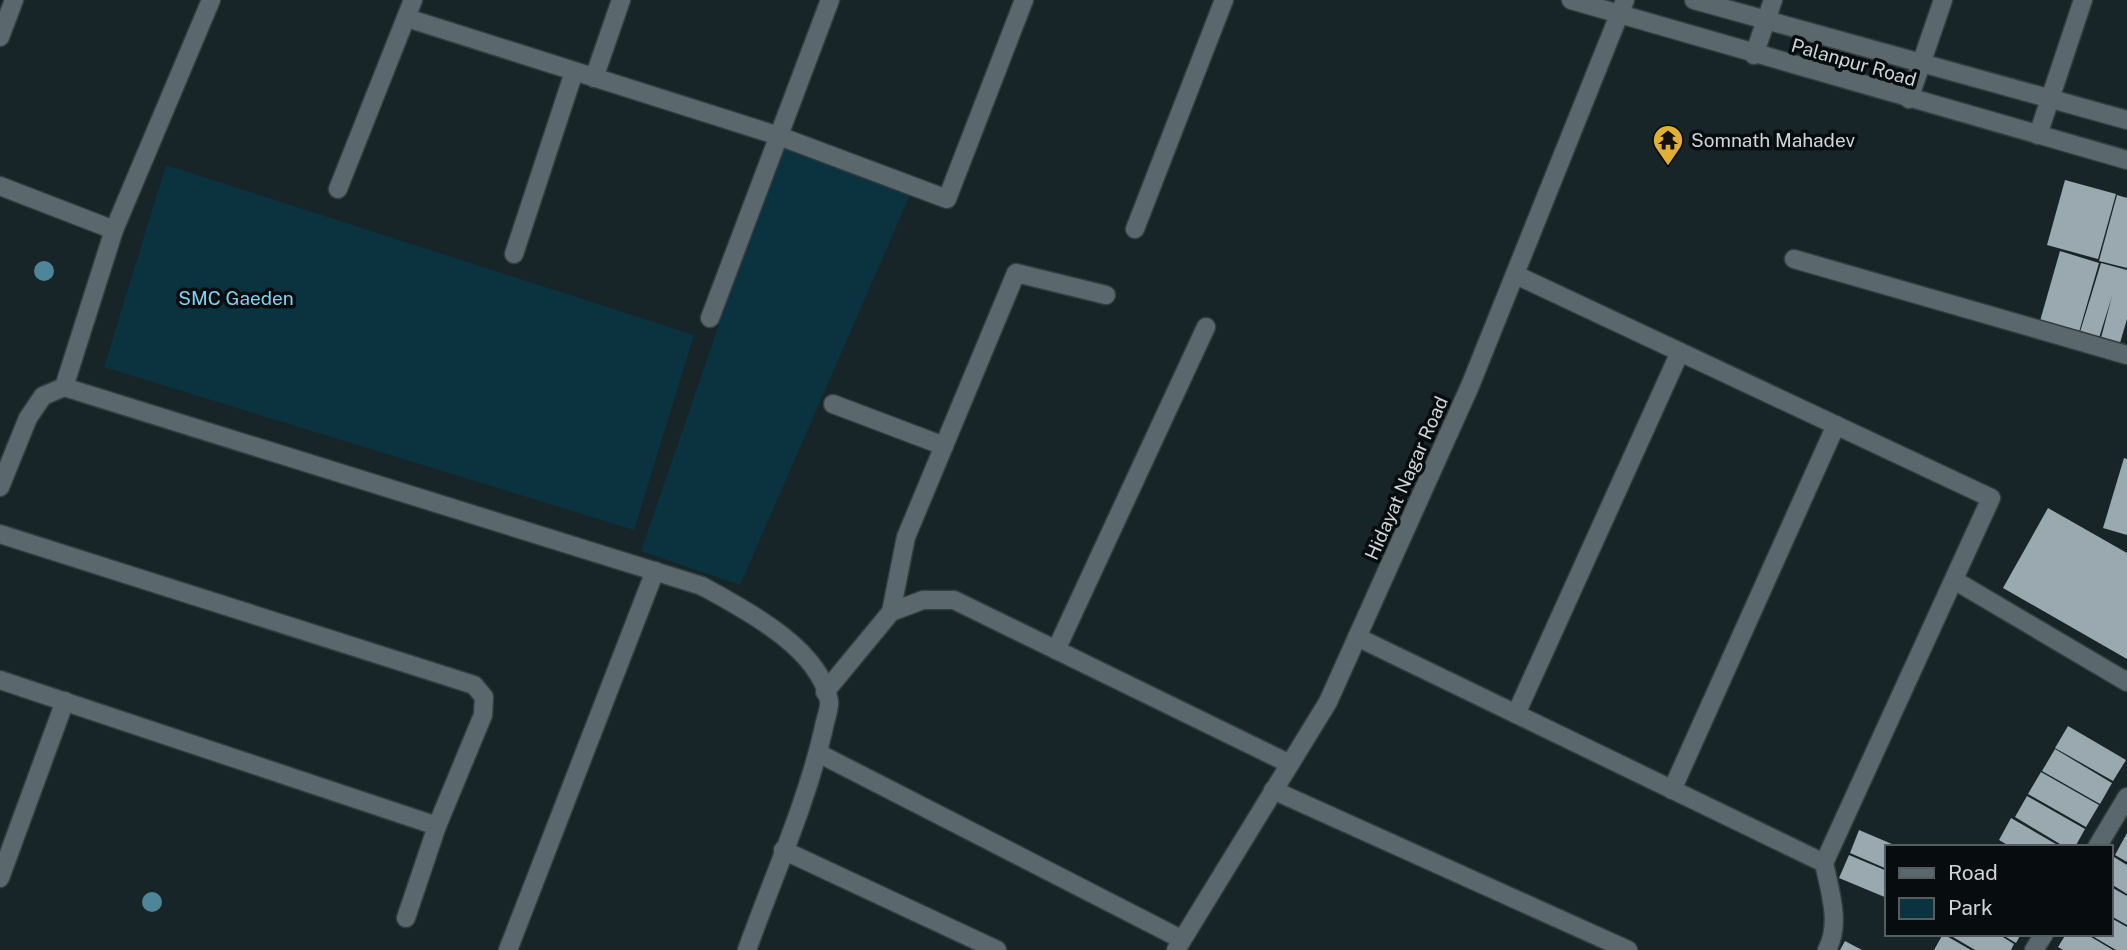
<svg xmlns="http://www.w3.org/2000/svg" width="2127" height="950" font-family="'Public Sans',sans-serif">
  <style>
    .green { fill: #0b333f }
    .building { fill: #9aa9af }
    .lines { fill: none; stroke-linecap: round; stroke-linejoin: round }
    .minor-casing { stroke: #343d41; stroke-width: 21 }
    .minor { stroke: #5a686d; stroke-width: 18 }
    .tree { fill: #4e8598 }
    .labels { text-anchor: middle; stroke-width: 7; stroke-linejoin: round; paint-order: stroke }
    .street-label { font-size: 19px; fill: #ced6d9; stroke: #070c0e }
    .poi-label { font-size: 19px; fill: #ced6d9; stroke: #070c0e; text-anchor: start }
    .park-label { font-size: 19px; fill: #7bd4f3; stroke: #070c0e }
  </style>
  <rect width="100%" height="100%" fill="#172428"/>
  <g class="green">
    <path d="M 780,147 L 910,195 L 740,585 L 641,551 Z"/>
    <path d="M 166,165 L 694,335 L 634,530 L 104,367 Z"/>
  </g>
  <g class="building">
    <path d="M 2065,180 L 2116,194 L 2098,259 L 2047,245 Z"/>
    <path d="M 2117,195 L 2127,198 L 2127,268 L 2099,261 Z"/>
    <path d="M 2060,251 L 2099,263 L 2079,332 L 2040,321 Z"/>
    <path d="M 2101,263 L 2127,270 L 2127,319 L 2120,343 L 2101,338 L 2112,296 L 2099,338 L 2080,332 Z"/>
    <path d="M 2124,458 L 2127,459 L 2127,535 L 2103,528 Z"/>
    <path d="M 2048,508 L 2127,553 L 2127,659 L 2003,588 Z"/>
    <path d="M 2068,726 L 2126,760 L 2113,781 L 2055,748 Z"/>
    <path d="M 2055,749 L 2112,783 L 2100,804 L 2042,771 Z"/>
    <path d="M 2041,772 L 2099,805 L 2086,827 L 2028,794 Z"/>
    <path d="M 2027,796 L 2085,829 L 2075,847 L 2065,847 L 2015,817 Z"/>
    <path d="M 2011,818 L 2061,847 L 2011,847 L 1999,840 Z"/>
    <path d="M 1859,830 L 1899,847 L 1887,847 L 1887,869 L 1850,853 Z"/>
    <path d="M 2127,833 L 2127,862 L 2115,855 Z"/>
    <path d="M 1849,855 L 1887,871 L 1887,898 L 1839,878 Z"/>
    <path d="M 2114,857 L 2127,865 L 2127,894 L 2111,884 Z"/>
    <path d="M 2111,887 L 2127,896 L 2127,925 L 2111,916 Z"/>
    <path d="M 2111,918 L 2127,927 L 2127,950 L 2116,950 L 2089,934 L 2111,934 Z"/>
    <path d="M 1943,934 L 1971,950 L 1934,950 Z"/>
    <path d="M 1948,934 L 1998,934 L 2014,944 L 2011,950 L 1975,950 Z"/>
    <path d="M 2001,934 L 2021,934 L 2016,943 Z"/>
    <path d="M 2066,934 L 2086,934 L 2113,950 L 2063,950 L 2058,947 Z"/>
    <path d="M 1845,941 L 1862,950 L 1840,950 Z"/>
  </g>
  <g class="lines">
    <g class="minor-casing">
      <g id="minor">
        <path d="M 1571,0 L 2127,160"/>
        <path d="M 1694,0 L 2127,120"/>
        <path d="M 407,18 L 779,136 L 947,199 L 1024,0"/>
        <path d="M 0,37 L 14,0"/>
        <path d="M 1754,55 L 1773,0"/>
        <path d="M 594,78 L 621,0"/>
        <path d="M 1909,99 L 1943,0"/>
        <path d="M 2038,135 L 2083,0"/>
        <path d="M 0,186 L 114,230 L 64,387 L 702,586 C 744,609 820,648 829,701 C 830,709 825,720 824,727 C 807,803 773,877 747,950"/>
        <path d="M 338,189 L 413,0"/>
        <path d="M 1135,229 L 1224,0"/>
        <path d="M 114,230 L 211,0"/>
        <path d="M 514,254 L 574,72"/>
        <path d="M 1794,259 L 2127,355"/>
        <path d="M 710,318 L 830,0"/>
        <path d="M 833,404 L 944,446"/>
        <path d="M 0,487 L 28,418 L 43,396 L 64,387"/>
        <path d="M 0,534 L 474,685 L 484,697 L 483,715 L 437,826 L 406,918"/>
        <path d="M 1954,580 L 2127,682"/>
        <path d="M 891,612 L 906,537 L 1016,273 L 1106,295"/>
        <path d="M 1357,637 L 1824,863 L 1991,498 L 1516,275"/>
        <path d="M 1056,650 L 1206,327"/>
        <path d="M 0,680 L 437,826"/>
        <path d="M 825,692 L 891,612 L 923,600 L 954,600 L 1290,764"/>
        <path d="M 1516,714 L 1680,352"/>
        <path d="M 818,753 L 1181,939"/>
        <path d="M 1273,790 L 1628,950"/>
        <path d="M 1672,790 L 1836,425"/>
        <path d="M 2097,847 L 2127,797"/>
        <path d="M 783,850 L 997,950"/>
        <path d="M 1824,863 C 1830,892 1841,923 1827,950"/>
        <path d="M 0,878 L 65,701"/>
        <path d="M 508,950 L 655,571"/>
        <path d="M 1176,950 L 1328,702 L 1470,386 L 1625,0"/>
        <path d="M 2034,950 L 2044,934"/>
      </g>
    </g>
    <use href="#minor" class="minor"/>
  </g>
  <g class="tree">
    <circle cx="44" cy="271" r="10"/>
    <circle cx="152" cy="902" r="10"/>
  </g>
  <defs>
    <g id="temple-pin" transform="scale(1.575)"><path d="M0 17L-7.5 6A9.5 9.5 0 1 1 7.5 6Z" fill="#e1af34" stroke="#070c0e"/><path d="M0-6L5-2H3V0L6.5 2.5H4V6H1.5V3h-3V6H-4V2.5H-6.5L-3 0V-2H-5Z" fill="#111"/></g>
  </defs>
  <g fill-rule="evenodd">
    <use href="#temple-pin" x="1668" y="140"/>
  </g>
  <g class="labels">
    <g class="street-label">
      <text transform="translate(1854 62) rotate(16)" y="7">Palanpur Road</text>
      <text transform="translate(1406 478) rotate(-66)" y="7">Hidayat Nagar Road</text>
    </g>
    <g class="poi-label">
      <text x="1691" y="147">Somnath Mahadev</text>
    </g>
    <g class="park-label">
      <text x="236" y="305">SMC Gaeden</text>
    </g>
  </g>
  <rect x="1885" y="845" width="228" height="91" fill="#070c0e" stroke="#575d5f" stroke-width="2"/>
  <rect x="1899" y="868" width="35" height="10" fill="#5a686d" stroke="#575d5f" stroke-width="2"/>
  <text x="1948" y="880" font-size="21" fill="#ced6d9">Road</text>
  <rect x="1899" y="898" width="35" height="21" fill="#0b333f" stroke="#575d5f" stroke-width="2"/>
  <text x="1948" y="915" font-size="21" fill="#ced6d9">Park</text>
</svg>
